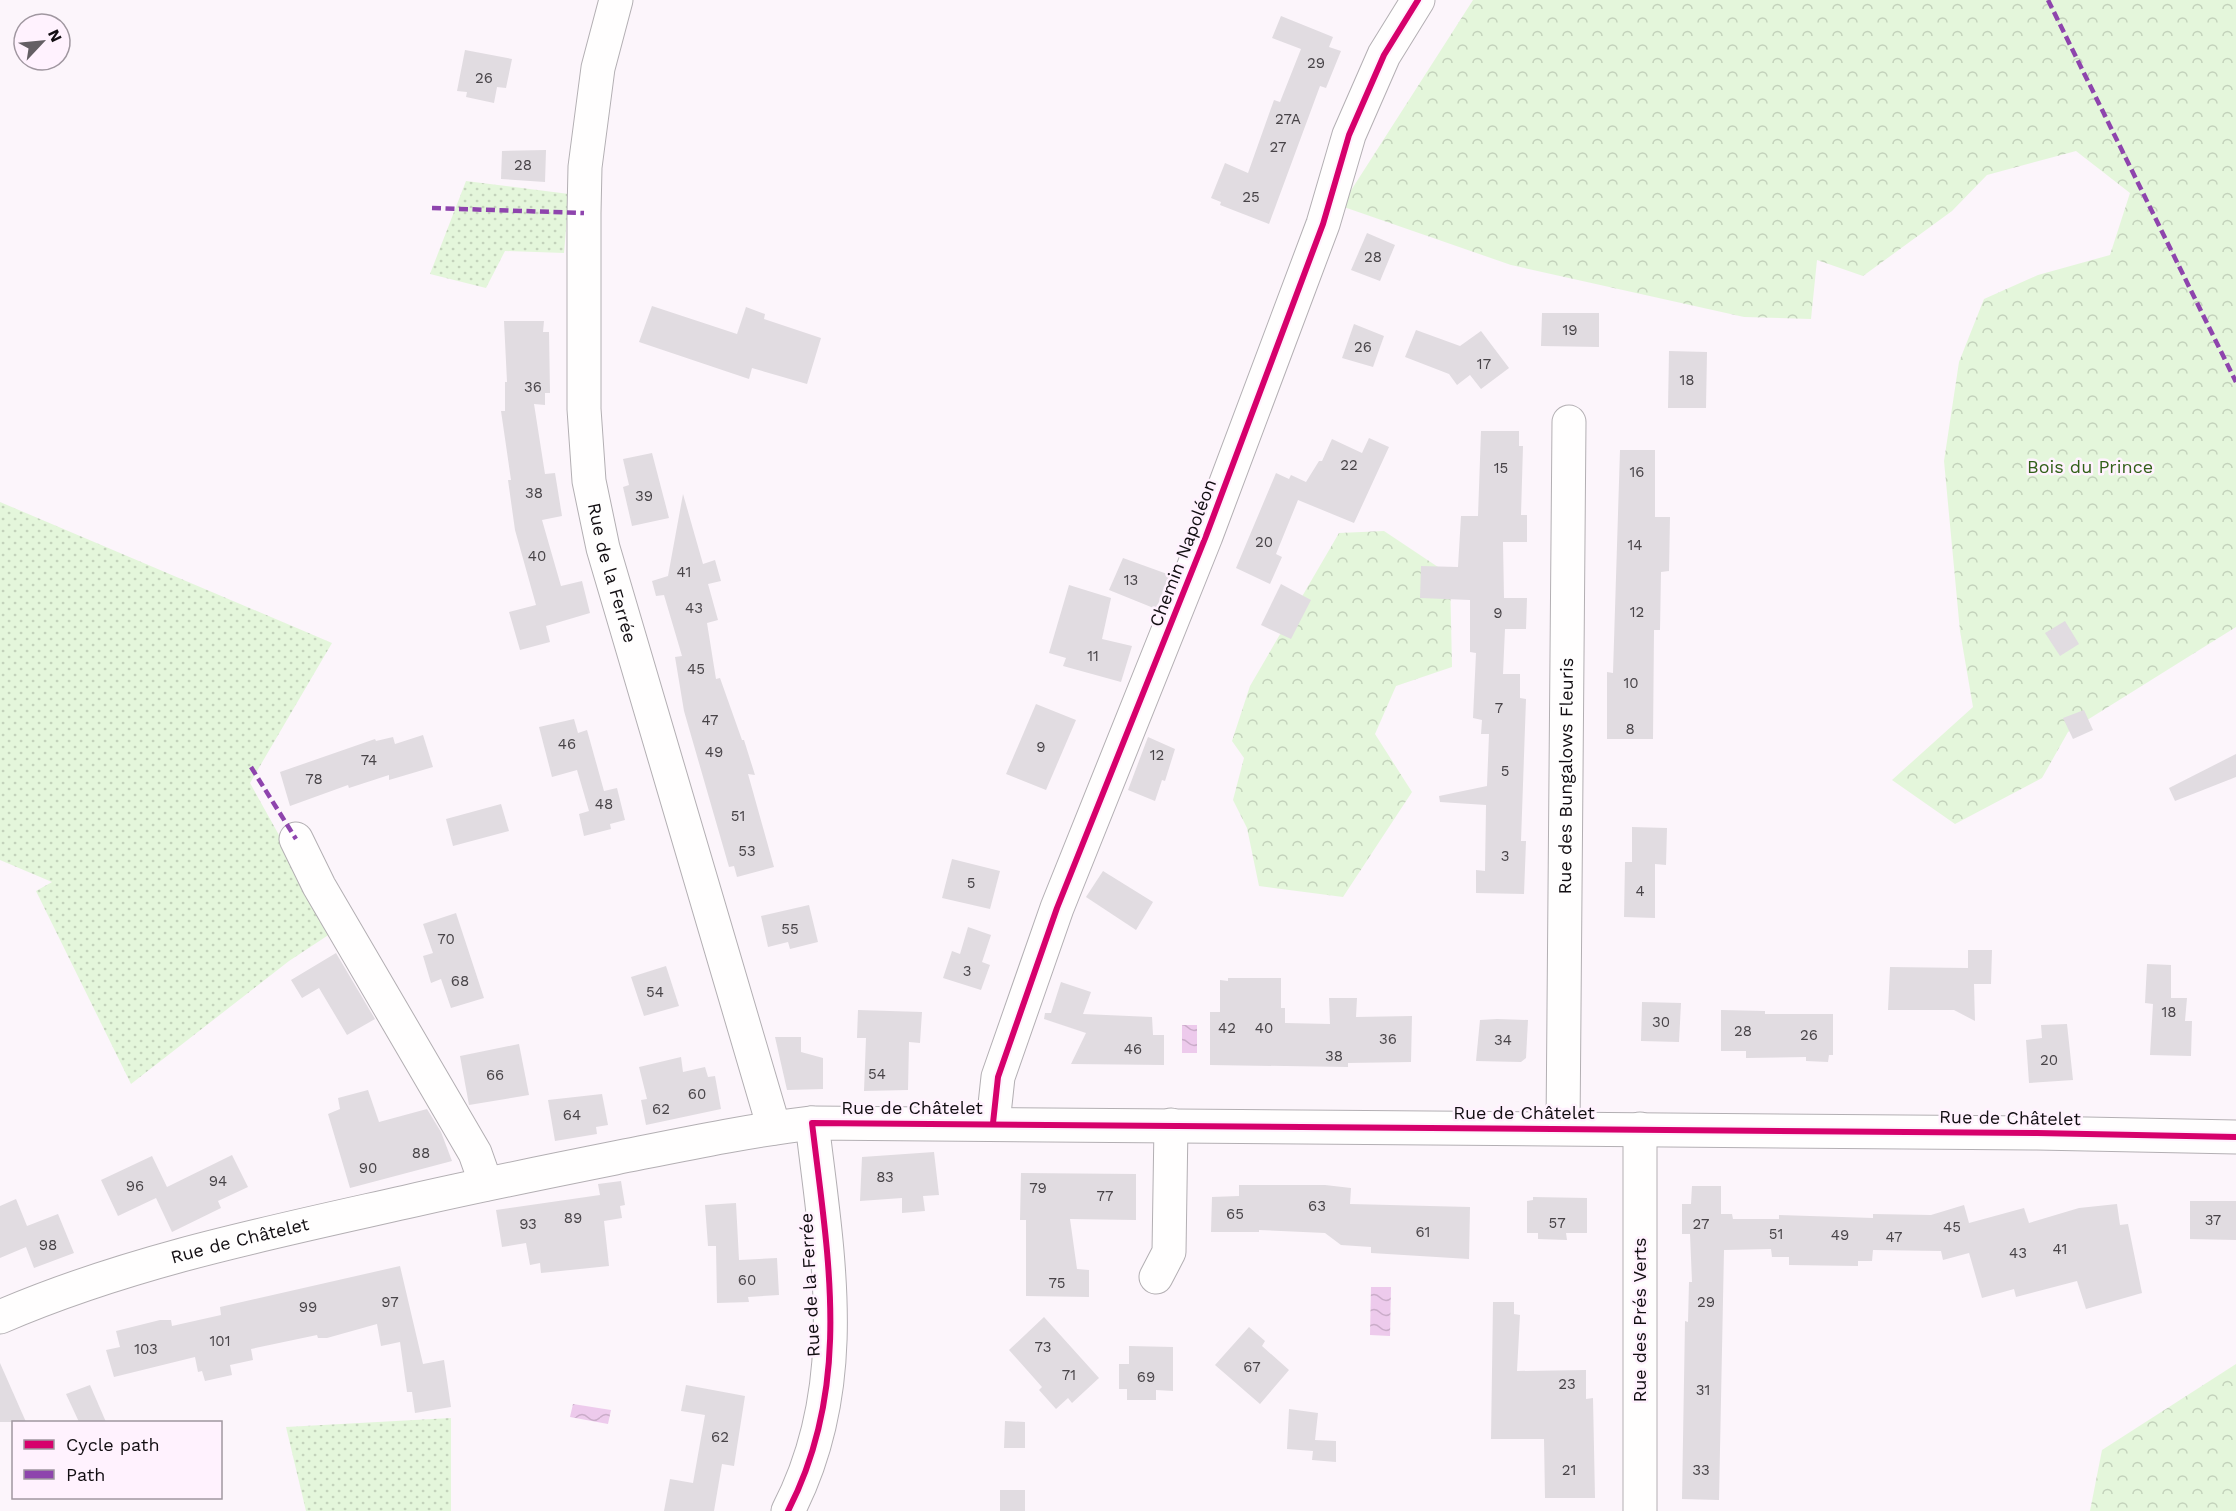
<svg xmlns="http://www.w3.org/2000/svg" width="2236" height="1511" font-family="'Work Sans',sans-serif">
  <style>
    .grass { fill: url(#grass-dots) }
    .forest { fill: url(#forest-crowns) }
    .water { fill: url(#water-waves) }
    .building { fill: #e1dce1 }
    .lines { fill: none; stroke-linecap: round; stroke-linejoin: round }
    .street-casing { stroke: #b3afb3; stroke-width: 35 }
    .street { stroke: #fffefe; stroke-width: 33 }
    .quiet { stroke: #8e44ad; stroke-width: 4.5; stroke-dasharray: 9 4.5; stroke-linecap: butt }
    .cycleway-casing { stroke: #fff2fe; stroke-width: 10 }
    .cycleway { stroke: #d6006c; stroke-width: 6 }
    .labels { text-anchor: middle; stroke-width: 5; stroke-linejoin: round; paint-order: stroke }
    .number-label { font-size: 15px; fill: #484448 }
    .park-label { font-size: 18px; fill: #326019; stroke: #fff2fe }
    .street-label { font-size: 18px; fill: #120e12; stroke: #fff2fe }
  </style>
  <defs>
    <pattern id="grass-dots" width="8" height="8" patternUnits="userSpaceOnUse" patternTransform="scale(1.5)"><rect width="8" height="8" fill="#e4f6db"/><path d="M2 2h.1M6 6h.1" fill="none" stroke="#c3d2bb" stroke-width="1.8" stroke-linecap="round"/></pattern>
    <pattern id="forest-crowns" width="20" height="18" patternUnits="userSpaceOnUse" patternTransform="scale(1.5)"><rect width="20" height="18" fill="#e4f6db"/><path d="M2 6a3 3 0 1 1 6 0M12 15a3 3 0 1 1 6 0" fill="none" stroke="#c3d2bb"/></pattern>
    <pattern id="water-waves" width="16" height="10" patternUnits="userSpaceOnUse" patternTransform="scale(1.5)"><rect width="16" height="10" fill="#edcaec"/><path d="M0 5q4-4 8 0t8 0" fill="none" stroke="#caacc9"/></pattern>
  </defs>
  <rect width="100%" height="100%" fill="#fcf5fb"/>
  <g class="grass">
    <path d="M 466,181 L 569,194 L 564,253 L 505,251 L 486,288 L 430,274 Z"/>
    <path d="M 0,502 L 332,643 L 250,783 L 333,932 L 289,961 L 131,1084 L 36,891 L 52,882 L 0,860 Z"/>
    <path d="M 451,1418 L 451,1511 L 306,1511 L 286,1427 Z"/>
  </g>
  <g class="forest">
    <path d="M 1473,0 L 2236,0 L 2236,627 L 2068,732 L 2042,778 L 1955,824 L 1892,780 L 1973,707 L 1960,631 L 1944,461 L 1959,362 L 1984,299 L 2038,275 L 2110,255 L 2130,193 L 2076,151 L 1987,175 L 1952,211 L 1863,276 L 1817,260 L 1811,319 L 1744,317 L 1511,265 L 1341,206 Z"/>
    <path d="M 1384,531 L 1450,575 L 1452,667 L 1396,686 L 1375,734 L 1412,792 L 1343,897 L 1259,886 L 1247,828 L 1233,800 L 1244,758 L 1232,741 L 1250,686 L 1339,533 Z"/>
    <path d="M 2236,1364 L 2236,1511 L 2090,1511 L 2102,1450 Z"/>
  </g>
  <g class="water">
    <rect x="1182" y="1025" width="15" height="28"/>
    <path d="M 1371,1287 L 1391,1287 L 1390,1336 L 1370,1335 Z"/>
    <path d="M 573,1404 L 611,1410 L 608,1424 L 570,1417 Z"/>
  </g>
  <g class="building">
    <path d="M 1281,16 L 1333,37 L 1329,47 L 1341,51 L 1326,88 L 1320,86 L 1269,224 L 1220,205 L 1221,202 L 1211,198 L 1225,163 L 1248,173 L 1274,100 L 1280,102 L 1301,49 L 1272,38 Z"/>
    <path d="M 465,50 L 512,59 L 506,88 L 497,87 L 494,103 L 466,97 L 467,92 L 457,91 Z"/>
    <path d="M 546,150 L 545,182 L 501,179 L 502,151 Z"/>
    <path d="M 1367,233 L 1395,245 L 1380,281 L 1351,270 Z"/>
    <path d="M 652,306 L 737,334 L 746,307 L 765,314 L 764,319 L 821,338 L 807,384 L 752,368 L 749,379 L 639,342 Z"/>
    <path d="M 1542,313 L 1599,313 L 1599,347 L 1541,346 Z"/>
    <path d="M 504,321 L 544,321 L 543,332 L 549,332 L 550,393 L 545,393 L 545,405 L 534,404 L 545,474 L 555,473 L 562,516 L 542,520 L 561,586 L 582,581 L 590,613 L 546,626 L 550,642 L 520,650 L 509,612 L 536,605 L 515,530 L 508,480 L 511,480 L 501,411 L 505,411 L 505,382 L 507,382 Z"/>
    <path d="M 1354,324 L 1384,336 L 1373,367 L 1342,358 Z"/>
    <path d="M 1416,330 L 1460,346 L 1481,331 L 1509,368 L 1481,389 L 1470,375 L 1457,385 L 1449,374 L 1405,357 Z"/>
    <path d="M 1669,351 L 1707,352 L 1706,408 L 1668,408 Z"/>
    <path d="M 1481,431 L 1519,431 L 1519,446 L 1523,446 L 1521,515 L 1527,515 L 1527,542 L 1503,542 L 1504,598 L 1527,598 L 1526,629 L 1505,629 L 1503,674 L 1520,674 L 1520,698 L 1526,699 L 1521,841 L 1526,841 L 1524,894 L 1476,893 L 1476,870 L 1485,871 L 1486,805 L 1440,802 L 1439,796 L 1487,786 L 1489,734 L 1481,734 L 1482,720 L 1473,718 L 1476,653 L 1470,652 L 1470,600 L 1420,598 L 1421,566 L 1458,567 L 1461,516 L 1478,516 Z"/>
    <path d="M 1369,438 L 1389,447 L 1354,523 L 1298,500 L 1276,554 L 1282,557 L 1270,584 L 1236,568 L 1276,473 L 1289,479 L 1291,475 L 1306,482 L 1319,461 L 1322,461 L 1332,439 L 1362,453 Z"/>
    <path d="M 1620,450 L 1655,450 L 1655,517 L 1670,517 L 1669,571 L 1661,572 L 1660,630 L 1654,630 L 1653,739 L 1607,739 L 1607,672 L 1613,673 Z"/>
    <path d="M 652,453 L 669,518 L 632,526 L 623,487 L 629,485 L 623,459 Z"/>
    <path d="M 683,494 L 703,564 L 715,560 L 721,581 L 708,584 L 718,620 L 707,623 L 716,679 L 720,678 L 742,740 L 744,740 L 755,775 L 748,774 L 774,867 L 737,877 L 734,866 L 729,867 L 684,711 L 675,657 L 682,656 L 664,595 L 656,596 L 652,581 L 668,576 Z"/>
    <path d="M 1123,558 L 1170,575 L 1156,609 L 1109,590 Z"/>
    <path d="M 1281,584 L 1311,600 L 1291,639 L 1261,625 Z"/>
    <path d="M 1069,585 L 1111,598 L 1102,639 L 1132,646 L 1121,682 L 1063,666 L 1066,658 L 1049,653 Z"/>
    <path d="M 2065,621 L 2079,644 L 2060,656 L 2045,633 Z"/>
    <path d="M 1036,704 L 1076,720 L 1046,790 L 1006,774 Z"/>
    <path d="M 2084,710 L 2093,730 L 2073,739 L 2063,718 Z"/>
    <path d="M 574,719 L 578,733 L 587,730 L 604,791 L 617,788 L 625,820 L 610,824 L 611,829 L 584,836 L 579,814 L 589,811 L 577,770 L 552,777 L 539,727 Z"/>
    <path d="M 423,735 L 433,767 L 389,780 L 389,775 L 349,788 L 348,785 L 290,806 L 280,772 L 375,739 L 376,741 L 393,737 L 395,744 Z"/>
    <path d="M 1148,737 L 1175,749 L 1165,781 L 1162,780 L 1155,801 L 1128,790 Z"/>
    <path d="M 2236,754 L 2236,777 L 2175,801 L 2169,788 Z"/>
    <path d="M 501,804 L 509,831 L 453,846 L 446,819 Z"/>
    <path d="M 1632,827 L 1667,828 L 1666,865 L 1655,864 L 1655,918 L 1624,917 L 1625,862 L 1632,862 Z"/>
    <path d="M 952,859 L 1000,871 L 990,909 L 942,898 Z"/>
    <path d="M 1103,871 L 1153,902 L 1136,930 L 1086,897 Z"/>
    <path d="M 809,905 L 818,942 L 790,949 L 788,942 L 768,947 L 761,916 Z"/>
    <path d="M 456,913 L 484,998 L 451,1008 L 441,979 L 431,983 L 423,956 L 433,953 L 423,924 Z"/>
    <path d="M 968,927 L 991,935 L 982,962 L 990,965 L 981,990 L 943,978 L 952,951 L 960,954 Z"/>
    <path d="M 1968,950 L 1992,950 L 1991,984 L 1974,984 L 1975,1021 L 1954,1010 L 1888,1010 L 1890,967 L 1968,968 Z"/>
    <path d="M 336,953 L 375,1019 L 347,1035 L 319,988 L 302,998 L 291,980 Z"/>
    <path d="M 2147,964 L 2171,965 L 2171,998 L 2187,998 L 2185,1021 L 2192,1021 L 2191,1056 L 2150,1055 L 2153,1004 L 2145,1003 Z"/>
    <path d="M 666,966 L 679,1006 L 644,1016 L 631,977 Z"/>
    <path d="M 1228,978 L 1281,978 L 1281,1008 L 1285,1008 L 1285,1023 L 1330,1024 L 1329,998 L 1357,998 L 1356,1017 L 1412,1016 L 1411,1062 L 1348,1063 L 1348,1067 L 1210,1065 L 1210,1012 L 1220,1012 L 1220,980 L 1228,981 Z"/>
    <path d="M 1061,982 L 1091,992 L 1083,1014 L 1152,1017 L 1153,1035 L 1164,1035 L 1164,1065 L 1071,1064 L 1086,1033 L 1044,1019 L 1045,1013 L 1051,1013 Z"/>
    <path d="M 1642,1002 L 1681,1003 L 1679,1042 L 1641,1041 Z"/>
    <path d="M 858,1010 L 922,1012 L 920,1043 L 909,1042 L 908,1090 L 864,1091 L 866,1038 L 857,1038 Z"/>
    <path d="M 1721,1010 L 1765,1011 L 1765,1014 L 1833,1014 L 1833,1055 L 1829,1055 L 1828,1062 L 1806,1061 L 1806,1057 L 1746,1058 L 1746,1051 L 1721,1051 Z"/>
    <path d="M 1497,1019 L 1528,1020 L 1526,1058 L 1521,1062 L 1476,1061 L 1480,1020 Z"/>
    <path d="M 2067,1024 L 2073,1080 L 2029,1083 L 2026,1040 L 2042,1038 L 2041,1025 Z"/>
    <path d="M 775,1037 L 801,1037 L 801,1052 L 823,1058 L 823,1089 L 787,1090 Z"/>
    <path d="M 519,1044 L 529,1095 L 469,1105 L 460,1056 Z"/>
    <path d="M 681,1057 L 683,1072 L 705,1067 L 708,1077 L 715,1076 L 721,1109 L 646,1125 L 641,1100 L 647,1099 L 639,1067 Z"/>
    <path d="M 368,1090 L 379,1122 L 427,1109 L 441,1132 L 452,1161 L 350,1188 L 328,1114 L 340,1109 L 338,1098 Z"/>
    <path d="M 602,1094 L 608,1125 L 596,1127 L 597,1134 L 555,1141 L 548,1100 Z"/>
    <path d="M 934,1152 L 939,1195 L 923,1196 L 925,1211 L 902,1213 L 902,1198 L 860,1201 L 862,1157 Z"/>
    <path d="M 232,1155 L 248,1187 L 218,1201 L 221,1208 L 172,1232 L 156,1198 L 118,1216 L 101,1180 L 152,1156 L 167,1187 Z"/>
    <path d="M 1021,1173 L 1136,1174 L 1136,1220 L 1070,1219 L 1077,1269 L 1089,1270 L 1089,1297 L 1026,1296 L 1026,1220 L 1020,1220 Z"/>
    <path d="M 621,1181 L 625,1205 L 620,1206 L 622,1218 L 604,1221 L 609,1266 L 541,1273 L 540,1263 L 530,1265 L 526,1243 L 502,1247 L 496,1210 L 600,1195 L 598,1184 Z"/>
    <path d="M 1239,1185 L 1325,1185 L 1351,1188 L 1350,1204 L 1470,1207 L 1469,1259 L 1371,1253 L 1371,1247 L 1341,1245 L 1325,1233 L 1259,1230 L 1259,1232 L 1211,1232 L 1212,1197 L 1239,1196 Z"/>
    <path d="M 1692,1186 L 1721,1186 L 1721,1214 L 1732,1214 L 1733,1219 L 1779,1219 L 1779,1215 L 1873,1218 L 1873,1214 L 1931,1215 L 1964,1205 L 1969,1223 L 2024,1208 L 2029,1223 L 2079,1208 L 2117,1204 L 2120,1225 L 2128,1224 L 2142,1293 L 2086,1309 L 2077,1281 L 2016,1297 L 2014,1289 L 1982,1298 L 1969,1253 L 1943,1260 L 1941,1251 L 1873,1250 L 1872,1261 L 1858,1261 L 1858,1266 L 1789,1265 L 1789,1257 L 1772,1257 L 1771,1249 L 1724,1250 L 1719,1500 L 1682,1499 L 1685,1321 L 1688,1322 L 1689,1282 L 1692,1282 L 1690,1234 L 1682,1234 L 1682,1204 L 1691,1204 Z"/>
    <path d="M 1533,1197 L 1587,1198 L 1587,1233 L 1566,1233 L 1567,1240 L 1538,1239 L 1538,1233 L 1527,1233 L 1527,1201 L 1533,1200 Z"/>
    <path d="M 16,1199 L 27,1226 L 58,1214 L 74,1253 L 34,1268 L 26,1247 L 0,1258 L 0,1206 Z"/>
    <path d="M 2190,1201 L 2236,1201 L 2236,1240 L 2190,1239 Z"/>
    <path d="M 736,1203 L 739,1260 L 777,1258 L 779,1295 L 748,1297 L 749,1302 L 717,1303 L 716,1246 L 708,1246 L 705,1205 Z"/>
    <path d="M 400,1266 L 423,1364 L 444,1360 L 451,1407 L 415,1413 L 412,1392 L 407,1392 L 400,1342 L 381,1346 L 377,1324 L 327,1338 L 318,1338 L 317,1335 L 251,1349 L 253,1360 L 230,1365 L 232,1375 L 205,1381 L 202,1371 L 198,1372 L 195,1357 L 114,1377 L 106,1350 L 120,1347 L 116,1331 L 160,1320 L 171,1320 L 172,1326 L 221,1315 L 220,1307 Z"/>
    <path d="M 1493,1302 L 1514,1302 L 1514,1314 L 1520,1315 L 1517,1371 L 1586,1370 L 1586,1399 L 1593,1398 L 1595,1498 L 1545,1498 L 1544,1439 L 1491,1439 Z"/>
    <path d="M 1044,1317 L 1099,1378 L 1072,1403 L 1068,1398 L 1056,1409 L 1039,1390 L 1042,1387 L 1009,1350 Z"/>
    <path d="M 1249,1327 L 1265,1341 L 1262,1346 L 1289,1370 L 1260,1404 L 1215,1365 Z"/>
    <path d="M 1129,1346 L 1173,1347 L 1173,1391 L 1156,1390 L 1156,1400 L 1127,1400 L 1127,1389 L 1119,1389 L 1119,1364 L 1129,1364 Z"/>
    <path d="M 0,1363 L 26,1422 L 0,1422 Z"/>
    <path d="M 90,1385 L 106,1422 L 79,1422 L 66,1394 Z"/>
    <path d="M 686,1385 L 745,1396 L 734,1466 L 722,1464 L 714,1511 L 664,1511 L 670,1479 L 693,1483 L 705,1415 L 681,1411 Z"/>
    <path d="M 1289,1409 L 1318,1413 L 1315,1440 L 1336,1441 L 1336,1462 L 1312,1460 L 1313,1451 L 1287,1449 Z"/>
    <path d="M 1005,1421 L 1025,1422 L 1025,1448 L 1004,1448 Z"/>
    <rect x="1000" y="1490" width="25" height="21"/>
  </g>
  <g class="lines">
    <g class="street-casing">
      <g id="street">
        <path id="s1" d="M 616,0 L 598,68 L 585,167 L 584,213 L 584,409 L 589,481 L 603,548 L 774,1128"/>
        <path d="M 296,839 L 319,886 L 475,1153 L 486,1184"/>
        <path d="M 993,1123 L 998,1077 L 1057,908 L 1206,536 L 1323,224 L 1349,135 L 1384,55 L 1418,0"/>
        <path id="s2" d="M 1563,1128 L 1569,422"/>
        <path d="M 1640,1129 L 1640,1511"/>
        <path d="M 1156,1277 L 1169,1252 L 1171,1125"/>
        <path id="s3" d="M 0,1317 C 130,1261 268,1233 406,1202 C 475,1186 545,1172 615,1158 C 680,1145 745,1131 812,1123 L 2037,1133 L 2236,1137"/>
        <path d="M 788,1511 C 853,1385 828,1257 812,1123"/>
      </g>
    </g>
    <use href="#street" class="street"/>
    <g class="quiet">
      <path d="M 2048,0 L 2236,382"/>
      <path d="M 432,208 L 584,213"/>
      <path d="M 251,767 L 296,839"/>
    </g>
    <g class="cycleway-casing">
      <g id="cycleway">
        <path d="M 993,1123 L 998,1077 L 1057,908 L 1206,536 L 1323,224 L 1349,135 L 1384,55 L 1418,0"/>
        <path d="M 788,1511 C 853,1385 828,1257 812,1123 L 2037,1133 L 2236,1137"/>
      </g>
    </g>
    <use href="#cycleway" class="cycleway"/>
  </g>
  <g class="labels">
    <g class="number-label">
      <text x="1316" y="68">29</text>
      <text x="484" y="83">26</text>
      <text x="1288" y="124">27A</text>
      <text x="1278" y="152">27</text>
      <text x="523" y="170">28</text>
      <text x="1251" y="202">25</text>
      <text x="1373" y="262">28</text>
      <text x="1570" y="335">19</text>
      <text x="1363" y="352">26</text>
      <text x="1484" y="369">17</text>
      <text x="1687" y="385">18</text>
      <text x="533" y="392">36</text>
      <text x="1349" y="470">22</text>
      <text x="1501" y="473">15</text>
      <text x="1637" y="477">16</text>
      <text x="534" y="498">38</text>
      <text x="644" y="501">39</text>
      <text x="1264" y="547">20</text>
      <text x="1635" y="550">14</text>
      <text x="537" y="561">40</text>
      <text x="684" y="577">41</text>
      <text x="1131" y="585">13</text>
      <text x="694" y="613">43</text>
      <text x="1637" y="617">12</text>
      <text x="1498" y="618">9</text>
      <text x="1093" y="661">11</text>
      <text x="696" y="674">45</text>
      <text x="1631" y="688">10</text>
      <text x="1499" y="713">7</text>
      <text x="710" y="725">47</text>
      <text x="1630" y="734">8</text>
      <text x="567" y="749">46</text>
      <text x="1041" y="752">9</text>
      <text x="714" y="757">49</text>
      <text x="1157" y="760">12</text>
      <text x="369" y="765">74</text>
      <text x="1505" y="776">5</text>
      <text x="314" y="784">78</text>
      <text x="604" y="809">48</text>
      <text x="738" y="821">51</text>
      <text x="747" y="856">53</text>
      <text x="1505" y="861">3</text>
      <text x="971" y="888">5</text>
      <text x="1640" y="896">4</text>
      <text x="790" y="934">55</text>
      <text x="446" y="944">70</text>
      <text x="967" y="976">3</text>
      <text x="460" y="986">68</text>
      <text x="655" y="997">54</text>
      <text x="2169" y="1017">18</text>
      <text x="1661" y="1027">30</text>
      <text x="1227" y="1033">42</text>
      <text x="1264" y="1033">40</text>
      <text x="1743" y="1036">28</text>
      <text x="1809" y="1040">26</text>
      <text x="1388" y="1044">36</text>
      <text x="1503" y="1045">34</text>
      <text x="1133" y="1054">46</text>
      <text x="1334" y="1061">38</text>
      <text x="2049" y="1065">20</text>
      <text x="877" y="1079">54</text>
      <text x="495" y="1080">66</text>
      <text x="697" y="1099">60</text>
      <text x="661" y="1114">62</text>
      <text x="572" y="1120">64</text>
      <text x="421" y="1158">88</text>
      <text x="368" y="1173">90</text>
      <text x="885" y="1182">83</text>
      <text x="218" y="1186">94</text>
      <text x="135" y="1191">96</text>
      <text x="1038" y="1193">79</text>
      <text x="1105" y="1201">77</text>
      <text x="1317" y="1211">63</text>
      <text x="1235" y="1219">65</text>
      <text x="573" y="1223">89</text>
      <text x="2213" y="1225">37</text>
      <text x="1557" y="1228">57</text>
      <text x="528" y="1229">93</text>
      <text x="1701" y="1229">27</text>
      <text x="1952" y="1232">45</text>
      <text x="1423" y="1237">61</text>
      <text x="1776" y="1239">51</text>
      <text x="1840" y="1240">49</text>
      <text x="1894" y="1242">47</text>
      <text x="48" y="1250">98</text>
      <text x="2060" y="1254">41</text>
      <text x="2018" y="1258">43</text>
      <text x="747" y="1285">60</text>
      <text x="1057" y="1288">75</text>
      <text x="390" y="1307">97</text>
      <text x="1706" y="1307">29</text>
      <text x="308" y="1312">99</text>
      <text x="220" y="1346">101</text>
      <text x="1043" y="1352">73</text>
      <text x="146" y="1354">103</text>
      <text x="1252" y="1372">67</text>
      <text x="1069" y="1380">71</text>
      <text x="1146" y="1382">69</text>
      <text x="1567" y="1389">23</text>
      <text x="1703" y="1395">31</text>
      <text x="720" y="1442">62</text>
      <text x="1569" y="1475">21</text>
      <text x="1701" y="1475">33</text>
    </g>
    <g class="park-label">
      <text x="2090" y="473">Bois du Prince</text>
    </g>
    <g class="street-label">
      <text transform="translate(1183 553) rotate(-69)" y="6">Chemin Napoléon</text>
      <text dy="6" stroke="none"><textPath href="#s1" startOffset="579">Rue de la Ferrée</textPath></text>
      <text dy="6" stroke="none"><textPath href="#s2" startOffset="352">Rue des Bungalows Fleuris</textPath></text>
      <text x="912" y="1114">Rue de Châtelet</text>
      <text x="1524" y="1119">Rue de Châtelet</text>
      <text transform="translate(2010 1118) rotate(1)" y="6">Rue de Châtelet</text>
      <text dy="6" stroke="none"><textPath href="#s3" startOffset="252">Rue de Châtelet</textPath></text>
      <text transform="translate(810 1285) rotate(-93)" y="6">Rue de la Ferrée</text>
      <text transform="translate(1640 1320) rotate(-90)" y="6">Rue des Prés Verts</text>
    </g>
  </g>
  <rect x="12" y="1421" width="210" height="78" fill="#fff2fe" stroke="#a097a0" stroke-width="1.5"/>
  <rect x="24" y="1440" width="30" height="9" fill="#d6006c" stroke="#a097a0" stroke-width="1.5"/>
  <text x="66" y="1451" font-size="18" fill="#120e12">Cycle path</text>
  <rect x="24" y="1470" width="30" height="9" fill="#8e44ad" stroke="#a097a0" stroke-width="1.5"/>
  <text x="66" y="1481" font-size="18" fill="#120e12">Path</text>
  <g transform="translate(42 42) rotate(64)"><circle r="28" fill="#fff2fe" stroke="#a097a0" stroke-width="1.5"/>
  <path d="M0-4.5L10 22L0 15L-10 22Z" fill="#645f64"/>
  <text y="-9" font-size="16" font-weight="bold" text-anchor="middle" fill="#120e12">N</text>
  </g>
</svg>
